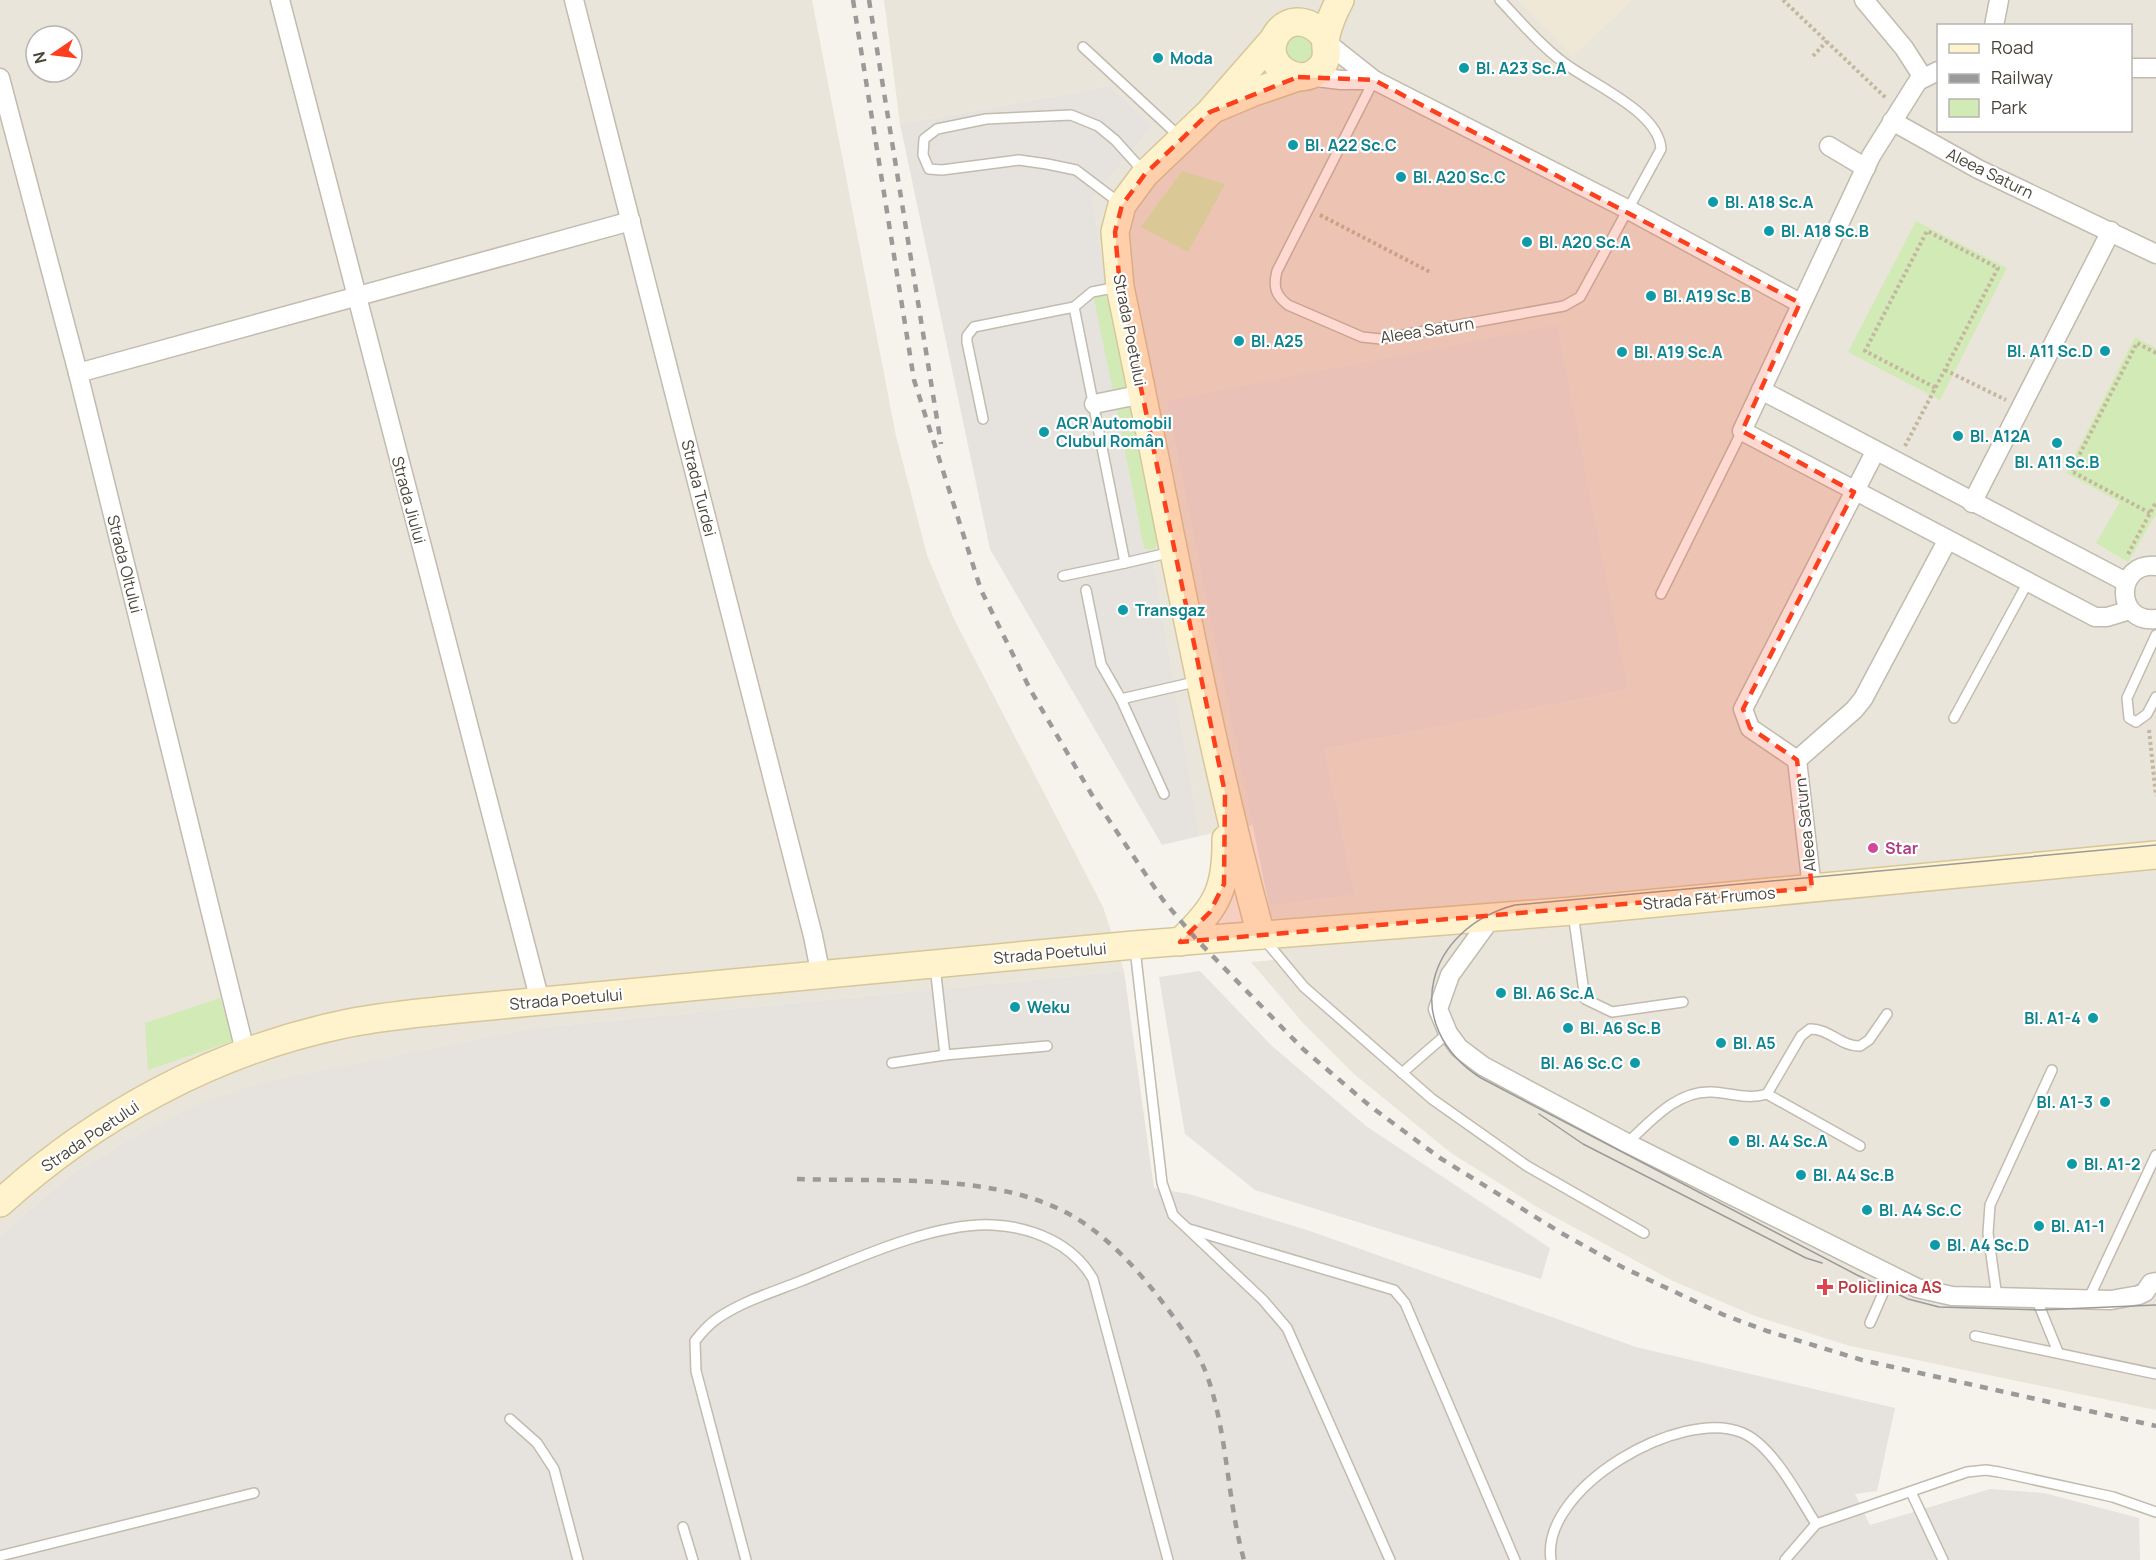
<svg xmlns="http://www.w3.org/2000/svg" width="2156" height="1560" font-family="Manrope,sans-serif">
  <style>
    .residential { fill: #eae5da; fill-rule: evenodd }
    .industrial { fill: #e6e2dd }
    .education { fill: #efe8d6 }
    .green { fill: #d2eab5 }
    .lines { fill: none; stroke-linecap: round; stroke-linejoin: round }
    .lane-casing { stroke: #c2bbae; stroke-width: 12 }
    .street-casing { stroke: #c2bbae; stroke-width: 21 }
    .secondary-casing { stroke: #d6c79b; stroke-width: 30 }
    .path { stroke: #c4b79f; stroke-width: 4; stroke-dasharray: 3 3; stroke-linecap: butt }
    .lane { stroke: #fff; stroke-width: 9 }
    .street { stroke: #fff; stroke-width: 18 }
    .secondary { stroke: #fff3cd; stroke-width: 27 }
    .tram { stroke: #9a9a9a; stroke-width: 1.5 }
    .rail { stroke: #9a9a9a; stroke-width: 4.5; stroke-dasharray: 8 8; stroke-linecap: butt }
    .marked { fill: #fc3f1d; fill-opacity: 0.2; stroke: #fc3f1d; stroke-width: 4.5; stroke-dasharray: 12 8; stroke-linejoin: round }
    .culture-dot { fill: #0f9aa8; stroke: #fff; stroke-width: 2 }
    .hotel-dot { fill: #d1479c; stroke: #fff; stroke-width: 2 }
    .health-dot { fill: #e0444e; stroke: #fff; stroke-width: 2 }
    .labels { text-anchor: middle; stroke-width: 4.5; stroke-linejoin: round; paint-order: stroke }
    .culture-label { font-size: 16px; font-weight: bold; fill: #0d838f; stroke: #fff; text-anchor: start }
    .street-label { font-size: 16px; fill: #4b4439; stroke: #fff }
    .hotel-label { font-size: 16px; font-weight: bold; fill: #b23c85; stroke: #fff; text-anchor: start }
    .health-label { font-size: 16px; font-weight: bold; fill: #be3a42; stroke: #fff; text-anchor: start }
  </style>
  <rect width="100%" height="100%" fill="#f6f3ec"/>
  <g class="residential">
    <path d="M 0,0 L 812,0 L 896,436 L 927,555 L 954,619 L 1103,907 L 1124,971 L 543,1027 L 124,1143 L 72,1174 L 0,1235 ZM 36,36 L 72,36 L 72,72 L 36,72 Z"/>
    <path d="M 884,0 L 2156,0 L 2156,1410 L 1850,1346 L 1755,1316 L 1673,1281 L 1542,1210 L 1451,1153 L 1354,1074 L 1303,1023 L 1251,962 L 1274,960 L 1269,906 L 1355,895 L 1325,749 L 1628,690 L 1166,401 L 1253,825 L 1200,836 L 1092,198 L 1153,126 L 1110,86 L 900,124 ZM 1938,26 L 2130,26 L 2130,130 L 1938,130 Z"/>
  </g>
  <g class="industrial">
    <path d="M 1110,86 L 1153,126 L 1092,198 L 1200,836 L 1162,845 L 990,549 L 900,124 Z"/>
    <path d="M 1557,325 L 1628,690 L 1325,749 L 1355,895 L 1269,906 L 1166,401 Z"/>
    <path d="M 1124,971 L 1154,1188 L 1189,1194 L 1307,1230 L 1636,1347 L 1895,1408 L 1877,1491 L 1855,1494 L 1870,1525 L 1990,1489 L 2044,1493 L 2139,1518 L 2140,1560 L 0,1560 L 0,1235 L 72,1174 L 124,1143 L 200,1103 L 268,1081 L 543,1027 Z"/>
    <path d="M 1200,971 L 1272,1046 L 1366,1126 L 1550,1248 L 1541,1279 L 1255,1190 L 1185,1134 L 1159,977 Z"/>
  </g>
  <path class="education" d="M 1518,0 L 1632,0 L 1573,57 Z"/>
  <g class="green">
    <path d="M 1305,32 L 1318,49 L 1305,66 L 1289,62 L 1284,46 L 1289,36 Z"/>
    <path d="M 1182,171 L 1225,184 L 1188,252 L 1141,227 Z"/>
    <path d="M 1916,221 L 2007,268 L 1940,400 L 1848,352 Z"/>
    <path d="M 1103,296 L 1109,298 L 1127,382 L 1123,390 L 1113,392 L 1094,298 Z"/>
    <path d="M 2135,337 L 2156,348 L 2156,514 L 2128,562 L 2096,543 L 2120,502 L 2066,473 Z"/>
    <path d="M 1126,404 L 1131,409 L 1157,543 L 1155,549 L 1150,550 L 1144,548 L 1117,409 Z"/>
    <path d="M 220,998 L 233,1041 L 148,1070 L 145,1023 Z"/>
  </g>
  <g class="lines">
    <g class="lane-casing">
      <g id="lane">
        <path d="M 1083,47 L 1180,137"/>
        <path d="M 1374,80 L 1277,271 C 1273,286 1275,295 1288,305 L 1362,337 L 1381,339 L 1564,306 L 1580,297 L 1661,149 C 1659,111 1589,83 1563,62 C 1540,45 1520,21 1500,0"/>
        <path d="M 1121,204 L 1076,170 L 1047,164 L 1019,160 L 942,170 L 929,169 L 923,155 L 924,139 L 937,129 L 986,119 L 1071,115 L 1098,126 L 1115,140 L 1144,172"/>
        <path d="M 983,419 L 967,342 L 967,336 L 974,327 L 1074,307 L 1092,292 L 1118,287"/>
        <path d="M 1125,563 L 1172,552"/>
        <path d="M 1063,576 L 1125,563 L 1074,307"/>
        <path d="M 1086,590 L 1101,664 L 1121,699 L 1199,681"/>
        <path d="M 1661,594 L 1742,431"/>
        <path d="M 2156,635 L 2127,698 L 2129,718 L 2136,722 L 2147,714 L 2156,697"/>
        <path d="M 1121,699 L 1164,794"/>
        <path d="M 1954,718 L 2028,582"/>
        <path d="M 1573,913 L 1585,999 L 1612,1012 L 1683,1002"/>
        <path d="M 1264,939 L 1304,987 L 1432,1099 L 1527,1166 L 1644,1233"/>
        <path d="M 1135,949 L 1162,1183 L 1173,1215 L 1263,1300 L 1287,1328 L 1390,1560"/>
        <path d="M 935,966 L 945,1055 L 1047,1046"/>
        <path d="M 892,1063 L 945,1055"/>
        <path d="M 1402,1073 L 1448,1033"/>
        <path d="M 1767,1094 L 1860,1146"/>
        <path d="M 1627,1143 C 1651,1121 1677,1090 1712,1092 C 1732,1093 1746,1100 1767,1094 L 1801,1036 L 1810,1029 C 1828,1028 1842,1047 1860,1046 L 1869,1040 L 1887,1014"/>
        <path d="M 1189,1229 L 1394,1290 L 1405,1303 L 1515,1560"/>
        <path d="M 1997,1297 L 1988,1233 L 1990,1205 L 2052,1070"/>
        <path d="M 2036,1298 L 2058,1352"/>
        <path d="M 2088,1300 L 2156,1155"/>
        <path d="M 1870,1323 L 1891,1275"/>
        <path d="M 1975,1336 L 2156,1374"/>
        <path d="M 510,1419 L 537,1443 L 554,1469 L 578,1560"/>
        <path d="M 1911,1492 L 1943,1560"/>
        <path d="M 683,1527 L 693,1560"/>
        <path d="M 0,1556 L 254,1493"/>
        <path d="M 746,1560 L 696,1371 L 695,1341 C 702,1332 709,1324 718,1318 C 743,1301 773,1292 801,1281 C 855,1259 935,1222 993,1225 C 1033,1227 1073,1244 1093,1279 L 1168,1560"/>
        <path d="M 1551,1560 C 1540,1488 1682,1406 1743,1433 C 1773,1446 1799,1497 1816,1524"/>
        <path d="M 1785,1560 L 1816,1524 L 1967,1472 L 1986,1470 L 1999,1472 L 2113,1497 L 2156,1512"/>
      </g>
    </g>
    <g class="street-casing">
      <g id="street">
        <path d="M 280,0 L 540,1001"/>
        <path d="M 574,0 L 813,936 L 821,976"/>
        <path d="M 1864,0 L 1904,48 L 1922,76"/>
        <path d="M 1994,26 L 1999,0"/>
        <path d="M 1326,42 L 1374,80 L 1627,209 L 1800,303"/>
        <path d="M 2130,68 L 2156,68"/>
        <path d="M 1938,71 L 1918,81 L 1871,156 L 1742,431 L 2095,617 L 2107,617 L 2130,610"/>
        <path d="M 1308,76 L 1341,80 L 1374,80"/>
        <path d="M 0,78 L 78,373 L 245,1051"/>
        <path d="M 1892,121 L 1978,169 L 2156,254"/>
        <path d="M 1829,146 L 1866,168"/>
        <path d="M 78,373 L 631,221"/>
        <path d="M 1761,390 L 2126,582"/>
        <path d="M 1094,404 L 1143,394"/>
        <path d="M 1972,503 L 2111,231"/>
        <path d="M 2156,566 C 2114,562 2115,624 2156,619"/>
        <path d="M 1797,760 L 1750,728 L 1743,709 L 1875,452"/>
        <path d="M 1797,760 L 1854,710 L 1863,699 L 1947,541"/>
        <path d="M 1797,760 L 1812,888"/>
        <path d="M 1492,917 L 1450,975 L 1438,1009 L 1448,1033 L 1459,1048 L 1483,1066 L 1627,1143 L 1917,1288 L 1952,1296 L 2111,1300 L 2139,1295 L 2145,1292 L 2151,1283 L 2156,1282"/>
      </g>
    </g>
    <g class="secondary-casing">
      <g id="secondary">
        <path d="M 1325,38 C 1314,21 1289,14 1276,35 C 1259,64 1301,93 1322,66 C 1330,55 1324,46 1326,35 C 1329,23 1334,11 1340,0"/>
        <path d="M 1216,108 L 1254,92 L 1298,77"/>
        <path d="M 1261,935 C 1203,722 1166,503 1120,287 L 1115,232 L 1122,205 L 1145,174 L 1210,112 L 1274,39"/>
        <path d="M 1180,942 C 1216,908 1227,890 1226,839"/>
        <path d="M 0,1203 C 96,1116 213,1052 340,1025 C 375,1017 412,1014 448,1010 L 1134,945 L 1573,911 L 2156,855"/>
      </g>
    </g>
    <g class="path">
      <path d="M 1783,0 L 1887,99"/>
      <path d="M 1813,56 L 1827,41"/>
      <path d="M 1320,215 L 1432,273"/>
      <path d="M 1945,370 L 2006,400"/>
      <path d="M 1905,446 L 1998,268 L 1927,231 L 1865,351 L 1936,388"/>
      <path d="M 2150,513 L 2071,471 L 2137,343 L 2156,353"/>
      <path d="M 2128,554 L 2156,502"/>
      <path d="M 2149,730 L 2156,796"/>
    </g>
    <use href="#lane" class="lane"/>
    <use href="#street" class="street"/>
    <use href="#secondary" class="secondary"/>
    <g class="tram">
      <path d="M 2156,845 L 1515,905 C 1427,928 1398,1025 1481,1078 L 1857,1275 L 1908,1299 L 1939,1307 L 2040,1310 L 2156,1305"/>
      <path d="M 1539,1114 L 1583,1144 L 1806,1258 L 1822,1263"/>
    </g>
    <g class="rail">
      <path d="M 853,0 L 914,380 L 981,590 L 1031,691 L 1092,795 L 1163,900 L 1197,940 L 1303,1049 L 1370,1106 L 1440,1158 L 1563,1234 L 1624,1268 L 1724,1315 L 1767,1331 L 1862,1360 L 2156,1426"/>
      <path d="M 869,0 L 941,444"/>
      <path d="M 797,1179 C 881,1182 985,1173 1061,1210 C 1097,1227 1128,1259 1153,1290 C 1174,1317 1196,1345 1208,1378 C 1228,1437 1227,1500 1244,1560"/>
    </g>
  </g>
  <path class="marked" d="M 1298,77 L 1374,80 L 1800,303 L 1742,431 L 1854,492 L 1743,709 L 1750,728 L 1797,760 L 1812,888 L 1180,942 L 1210,912 L 1224,884 L 1225,793 L 1120,287 L 1115,232 L 1122,205 L 1145,174 L 1210,112 Z"/>
  <g class="culture-dot">
    <circle cx="1158" cy="58" r="6"/>
    <circle cx="1464" cy="68" r="6"/>
    <circle cx="1293" cy="145" r="6"/>
    <circle cx="1401" cy="177" r="6"/>
    <circle cx="1713" cy="202" r="6"/>
    <circle cx="1769" cy="231" r="6"/>
    <circle cx="1527" cy="242" r="6"/>
    <circle cx="1651" cy="296" r="6"/>
    <circle cx="1239" cy="341" r="6"/>
    <circle cx="2105" cy="351" r="6"/>
    <circle cx="1622" cy="352" r="6"/>
    <circle cx="1044" cy="432" r="6"/>
    <circle cx="1958" cy="436" r="6"/>
    <circle cx="2057" cy="443" r="6"/>
    <circle cx="1123" cy="610" r="6"/>
    <circle cx="1501" cy="993" r="6"/>
    <circle cx="1015" cy="1007" r="6"/>
    <circle cx="2093" cy="1018" r="6"/>
    <circle cx="1568" cy="1028" r="6"/>
    <circle cx="1721" cy="1043" r="6"/>
    <circle cx="1635" cy="1063" r="6"/>
    <circle cx="2105" cy="1102" r="6"/>
    <circle cx="1734" cy="1141" r="6"/>
    <circle cx="2072" cy="1164" r="6"/>
    <circle cx="1801" cy="1175" r="6"/>
    <circle cx="1867" cy="1210" r="6"/>
    <circle cx="2039" cy="1226" r="6"/>
    <circle cx="1935" cy="1245" r="6"/>
  </g>
  <circle class="hotel-dot" cx="1873" cy="848" r="6"/>
  <path class="health-dot" d="M1822 1278h6v6h6v6h-6v6h-6v-6h-6v-6h6z"/>
  <g class="labels">
    <g class="culture-label">
      <text x="1170" y="64">Moda</text>
      <text x="1476" y="74">Bl. A23 Sc.A</text>
      <text x="1305" y="151">Bl. A22 Sc.C</text>
      <text x="1413" y="183">Bl. A20 Sc.C</text>
      <text x="1725" y="208">Bl. A18 Sc.A</text>
      <text x="1781" y="237">Bl. A18 Sc.B</text>
      <text x="1539" y="248">Bl. A20 Sc.A</text>
      <text x="1663" y="302">Bl. A19 Sc.B</text>
      <text x="1251" y="347">Bl. A25</text>
      <text x="2093" y="357" text-anchor="end">Bl. A11 Sc.D</text>
      <text x="1634" y="358">Bl. A19 Sc.A</text>
      <text x="1056" y="429">ACR Automobil<tspan x="1056" dy="18">Clubul Român</tspan></text>
      <text x="1970" y="442">Bl. A12A</text>
      <text x="2057" y="468" text-anchor="middle">Bl. A11 Sc.B</text>
      <text x="1135" y="616">Transgaz</text>
      <text x="1513" y="999">Bl. A6 Sc.A</text>
      <text x="1027" y="1013">Weku</text>
      <text x="2081" y="1024" text-anchor="end">Bl. A1-4</text>
      <text x="1580" y="1034">Bl. A6 Sc.B</text>
      <text x="1733" y="1049">Bl. A5</text>
      <text x="1623" y="1069" text-anchor="end">Bl. A6 Sc.C</text>
      <text x="2093" y="1108" text-anchor="end">Bl. A1-3</text>
      <text x="1746" y="1147">Bl. A4 Sc.A</text>
      <text x="2084" y="1170">Bl. A1-2</text>
      <text x="1813" y="1181">Bl. A4 Sc.B</text>
      <text x="1879" y="1216">Bl. A4 Sc.C</text>
      <text x="2051" y="1232">Bl. A1-1</text>
      <text x="1947" y="1251">Bl. A4 Sc.D</text>
    </g>
    <g class="street-label">
      <text transform="translate(1990 173) rotate(26)" y="6">Aleea Saturn</text>
      <text transform="translate(1130 330) rotate(79)" y="6">Strada Poetului</text>
      <text transform="translate(1427 330) rotate(-9)" y="6">Aleea Saturn</text>
      <text transform="translate(699 488) rotate(76)" y="6">Strada Turdei</text>
      <text transform="translate(409 500) rotate(75)" y="6">Strada Jiului</text>
      <text transform="translate(125 564) rotate(76)" y="6">Strada Oltului</text>
      <text transform="translate(1805 825) rotate(-96)" y="6">Aleea Saturn</text>
      <text transform="translate(1709 898) rotate(-5)" y="6">Strada Făt Frumos</text>
      <text transform="translate(1050 953) rotate(-5)" y="6">Strada Poetului</text>
      <text transform="translate(566 999) rotate(-5)" y="6">Strada Poetului</text>
      <text transform="translate(90 1136) rotate(-34)" y="6">Strada Poetului</text>
    </g>
    <g class="hotel-label">
      <text x="1885" y="854">Star</text>
    </g>
    <g class="health-label">
      <text x="1838" y="1293">Policlinica AS</text>
    </g>
  </g>
  <rect x="1937" y="24" width="195" height="108" fill="#ffffff" stroke="#b7b4b0" stroke-width="1.5"/>
  <rect x="1949" y="44" width="30" height="9" fill="#fff3cd" stroke="#b7b4b0" stroke-width="1.5"/>
  <text x="1991" y="54" font-size="18" fill="#4b4439">Road</text>
  <rect x="1949" y="74" width="30" height="9" fill="#9a9a9a" stroke="#b7b4b0" stroke-width="1.5"/>
  <text x="1991" y="84" font-size="18" fill="#4b4439">Railway</text>
  <rect x="1949" y="99" width="30" height="18" fill="#d2eab5" stroke="#b7b4b0" stroke-width="1.5"/>
  <text x="1991" y="114" font-size="18" fill="#4b4439">Park</text>
  <g transform="translate(54 54) rotate(256)"><circle r="28" fill="#ffffff" stroke="#b7b4b0" stroke-width="1.5"/>
  <path d="M0-4.5L10 22L0 15L-10 22Z" fill="#fc3f1d"/>
  <text y="-9" font-size="16" font-weight="bold" text-anchor="middle" fill="#4b4439">N</text>
  </g>
</svg>
